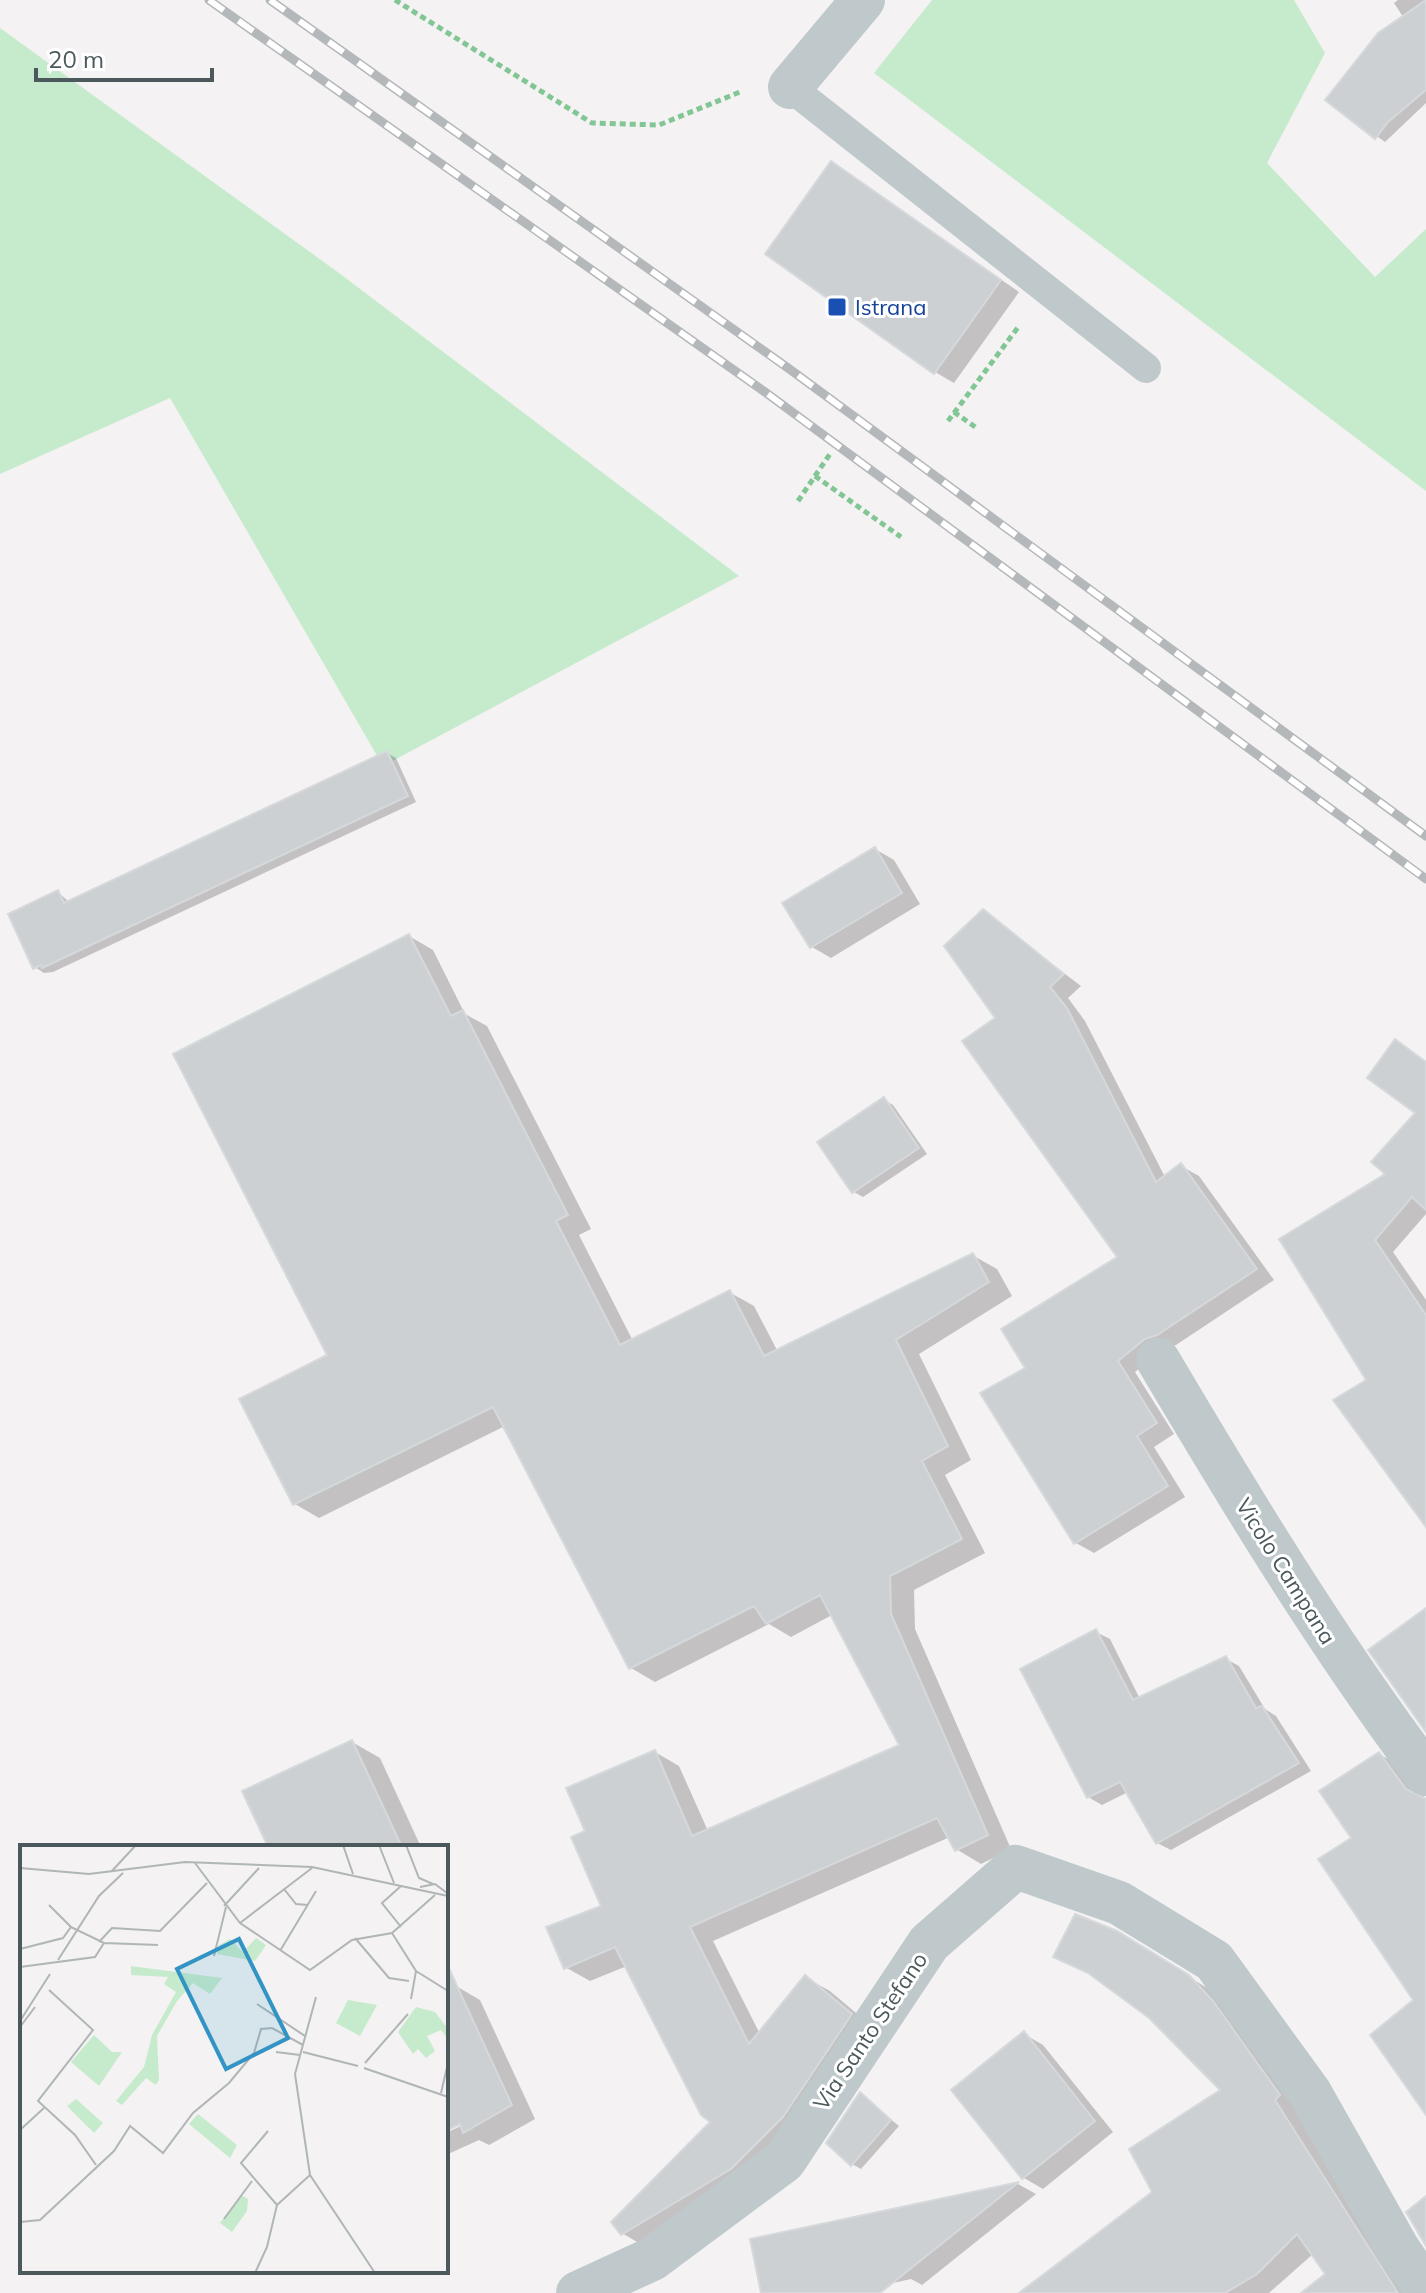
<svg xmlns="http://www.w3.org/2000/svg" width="1426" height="2293" font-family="Mulish,sans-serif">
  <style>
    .green { fill: #c6ebcc }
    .shadow { fill: #0003 }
    .building { fill: #ccd0d2; stroke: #d6d9dc; stroke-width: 2 }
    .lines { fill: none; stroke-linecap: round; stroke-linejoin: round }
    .path { stroke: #82c695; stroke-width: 5; stroke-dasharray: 6 4; stroke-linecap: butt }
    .service { stroke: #bfc9cc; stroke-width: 30 }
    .minor { stroke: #bfc9cc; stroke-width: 44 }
    .rail-casing { stroke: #b5b8bb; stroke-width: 9 }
    .rail { stroke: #fff; stroke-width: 6; stroke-dasharray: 18; stroke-linecap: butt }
    .transit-dot { fill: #1a4fb4; stroke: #fff; stroke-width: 3 }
    .labels { text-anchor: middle; stroke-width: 6; stroke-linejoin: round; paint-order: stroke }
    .transit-label { font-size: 22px; fill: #164399; stroke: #fff; text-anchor: start }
    .street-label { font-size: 22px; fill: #4b595d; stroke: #fff }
    .inset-road { fill: none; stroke: #b0b5b6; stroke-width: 2 }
    .view { fill: #3294c5; fill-opacity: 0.15; stroke: #3294c5; stroke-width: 4 }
    .inset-edge { fill: none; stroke: #4b595d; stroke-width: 4 }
  </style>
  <rect width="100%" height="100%" fill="#f4f2f2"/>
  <g class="green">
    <path d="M 932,0 L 1294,0 L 1325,53 L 1267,163 L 1375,277 L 1426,229 L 1426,491 L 874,73 Z"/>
    <path d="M 0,28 L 339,273 L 739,576 L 383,766 L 170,398 L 0,474 Z"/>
  </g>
  <g class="shadow">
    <path d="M 1398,0 L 1426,0 L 1426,52 L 1394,3 Z"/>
    <path d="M 1426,77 L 1426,103 L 1385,142 L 1328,100 Z"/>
    <path d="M 832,163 L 1019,292 L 954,383 L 935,372 Z"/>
    <path d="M 387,753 L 396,758 L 416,802 L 53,972 L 44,973 L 35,967 L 58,892 L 70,903 Z"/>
    <path d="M 875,849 L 894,860 L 920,904 L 831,958 L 812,947 Z"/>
    <path d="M 983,912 L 1081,986 L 1068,998 L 1085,1021 L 1165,1177 L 1181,1166 L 1199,1176 L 1274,1280 L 1176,1345 L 1164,1349 L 1135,1372 L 1174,1434 L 1154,1447 L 1185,1497 L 1094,1553 L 1076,1543 L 1028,1368 L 1120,1257 L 997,1018 Z"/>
    <path d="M 409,936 L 433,950 L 465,1014 L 487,1026 L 591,1229 L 579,1235 L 633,1341 L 729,1292 L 754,1306 L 778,1352 L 972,1255 L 997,1269 L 1012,1296 L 919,1354 L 971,1460 L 945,1475 L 985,1553 L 914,1590 L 915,1629 L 1011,1849 L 981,1864 L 956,1849 L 950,1837 L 713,1941 L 760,2034 L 806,1978 L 830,1991 L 875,2029 L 807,2131 L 647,2248 L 622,2233 L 713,2122 L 627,1966 L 590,1981 L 565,1967 L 603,1907 L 588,1832 L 655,1752 L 679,1766 L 708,1831 L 902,1746 L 832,1615 L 791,1637 L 769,1624 L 655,1682 L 631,1668 L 505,1426 L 319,1518 L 295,1504 L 330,1355 Z"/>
    <path d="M 1396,1042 L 1426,1061 L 1426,1214 L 1393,1252 L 1426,1300 L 1426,1524 L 1369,1381 L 1281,1240 L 1388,1174 L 1417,1112 Z"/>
    <path d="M 884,1100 L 893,1105 L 927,1154 L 863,1197 L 854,1192 Z"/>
    <path d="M 1096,1632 L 1110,1639 L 1140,1699 L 1226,1659 L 1239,1666 L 1265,1709 L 1276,1716 L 1311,1771 L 1171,1850 L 1157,1843 L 1128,1792 L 1102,1805 L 1088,1797 Z"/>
    <path d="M 352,1742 L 380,1758 L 421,1847 L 270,1847 Z"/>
    <path d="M 1379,1754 L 1399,1765 L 1426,1799 L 1426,2086 L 1416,2001 L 1354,1838 Z"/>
    <path d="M 1140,1947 L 1212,1991 L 1302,2109 L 1410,2293 L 1341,2293 L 1313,2254 L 1269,2293 L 1022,2293 L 1154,2192 L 1223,2091 L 1150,2016 L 1100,1979 L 1055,1956 Z"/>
    <path d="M 456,1986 L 480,2000 L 535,2119 L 489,2145 L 479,2140 L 446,2155 L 446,2133 L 469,2122 L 468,2118 L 446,2128 L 446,1991 Z"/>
    <path d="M 1024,2034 L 1043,2045 L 1113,2132 L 1043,2189 L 1024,2178 Z"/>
    <path d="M 861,2095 L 899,2126 L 861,2169 L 852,2164 Z"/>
    <path d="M 1018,2184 L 1036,2194 L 922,2285 L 911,2279 L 848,2293 L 763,2293 L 752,2240 Z"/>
  </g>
  <g class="building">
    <path d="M 1426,0 L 1426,90 L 1388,122 L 1375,139 L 1325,100 L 1378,33 Z"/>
    <path d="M 831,161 L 1001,280 L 934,374 L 765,254 Z"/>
    <path d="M 387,751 L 408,796 L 42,968 L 41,965 L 33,969 L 8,914 L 58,890 L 64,903 Z"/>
    <path d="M 875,847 L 902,893 L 810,948 L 782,903 Z"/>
    <path d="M 983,909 L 1064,974 L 1050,987 L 1067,1008 L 1156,1182 L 1181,1163 L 1257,1269 L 1157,1335 L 1145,1339 L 1118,1361 L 1157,1423 L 1137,1436 L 1168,1486 L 1074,1544 L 980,1393 L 1025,1368 L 1001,1329 L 1117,1257 L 962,1041 L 995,1018 L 944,946 Z"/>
    <path d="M 409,934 L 451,1016 L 463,1010 L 568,1215 L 556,1221 L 620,1345 L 730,1290 L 764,1356 L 973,1253 L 989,1282 L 896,1340 L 948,1446 L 922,1461 L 962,1539 L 890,1576 L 891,1614 L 988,1835 L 955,1851 L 937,1818 L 690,1927 L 749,2044 L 805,1975 L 852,2014 L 783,2117 L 731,2169 L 621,2235 L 611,2222 L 710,2122 L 701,2115 L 615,1947 L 564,1969 L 546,1927 L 601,1906 L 571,1837 L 585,1831 L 566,1788 L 655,1750 L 692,1836 L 899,1745 L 820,1595 L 766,1624 L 754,1606 L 629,1669 L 493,1407 L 293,1505 L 239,1399 L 327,1355 L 173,1054 Z"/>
    <path d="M 1395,1039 L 1426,1062 L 1426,1210 L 1412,1197 L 1375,1240 L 1426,1315 L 1426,1527 L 1333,1400 L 1366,1380 L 1279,1239 L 1385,1174 L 1371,1162 L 1415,1113 L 1367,1078 Z"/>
    <path d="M 884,1097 L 919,1148 L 852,1193 L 817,1142 Z"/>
    <path d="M 1426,1608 L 1426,1732 L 1368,1650 Z"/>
    <path d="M 1096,1629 L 1133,1700 L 1226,1656 L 1256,1708 L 1262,1706 L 1299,1763 L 1156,1844 L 1120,1782 L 1087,1798 L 1020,1669 Z"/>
    <path d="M 352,1740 L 402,1847 L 268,1847 L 242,1791 Z"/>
    <path d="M 1379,1752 L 1406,1789 L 1426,1799 L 1426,2115 L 1370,2035 L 1413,2000 L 1318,1859 L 1351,1838 L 1319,1791 Z"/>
    <path d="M 1075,1914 L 1117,1931 L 1189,1975 L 1213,2001 L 1280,2095 L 1275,2100 L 1398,2293 L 1301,2293 L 1325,2274 L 1297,2234 L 1257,2274 L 1225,2293 L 1019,2293 L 1152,2192 L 1129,2149 L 1220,2090 L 1149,2018 L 1088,1973 L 1053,1957 Z"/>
    <path d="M 446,1962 L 512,2105 L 463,2133 L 460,2124 L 446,2131 Z"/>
    <path d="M 1024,2031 L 1095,2121 L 1022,2179 L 951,2090 Z"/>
    <path d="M 860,2092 L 891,2120 L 851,2166 L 826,2143 Z"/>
    <path d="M 1019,2182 L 880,2293 L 761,2293 L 750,2239 Z"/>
    <path d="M 1426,2196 L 1426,2246 L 1406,2212 Z"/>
  </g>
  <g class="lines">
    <g class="path">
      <path d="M 395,0 L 592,123 L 659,125 L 740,92"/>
      <path d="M 954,412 L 978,429"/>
      <path d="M 948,421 L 1019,326"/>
      <path d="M 815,476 L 901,537"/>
      <path d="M 798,501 L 830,454"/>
    </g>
    <path class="service" d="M 790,87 L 1146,368"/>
    <g class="minor">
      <path d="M 790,87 L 863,0"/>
      <path d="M 1158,1360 C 1242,1502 1327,1642 1426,1774"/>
      <path d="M 578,2293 L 652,2259 L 784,2161 L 929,1943 L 1016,1867 L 1119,1903 L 1214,1961 L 1310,2093 L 1398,2249 L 1426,2290"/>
    </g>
    <g class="rail-casing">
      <g id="rail">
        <path d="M 209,0 L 765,392 L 1426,879"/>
        <path d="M 270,0 L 788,368 L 1426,836"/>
      </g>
    </g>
    <use href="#rail" class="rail"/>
  </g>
  <rect class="transit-dot" x="827" y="297" width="20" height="20" rx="4"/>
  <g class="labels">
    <g class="transit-label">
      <text x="855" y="315">Istrana</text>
    </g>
    <g class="street-label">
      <text transform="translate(1286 1571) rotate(58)" y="8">Vicolo Campana</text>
      <text transform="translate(870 2031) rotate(-56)" y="8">Via Santo Stefano</text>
    </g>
  </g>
  <g transform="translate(20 1845)">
    <rect width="428" height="428" fill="#f4f2f2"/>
    <path d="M 236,93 L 246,100 L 235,116 L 197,109 L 199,100 L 210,94 L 223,107 ZM 111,121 L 202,133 L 190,149 L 173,138 L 157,156 L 137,191 L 139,235 L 136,240 L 126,233 L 102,260 L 96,256 L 124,222 L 132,190 L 156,147 L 144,139 L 148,132 L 111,130 ZM 328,155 L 357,160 L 340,191 L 316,178 ZM 396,162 L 415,167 L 428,184 L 428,194 L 421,185 L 407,191 L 415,206 L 406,213 L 398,204 L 393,209 L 378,187 ZM 74,190 L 92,207 L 102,207 L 79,241 L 51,217 ZM 56,254 L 83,278 L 74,288 L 47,261 ZM 178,269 L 217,300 L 210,313 L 169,279 ZM 221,350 L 228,354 L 227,366 L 212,387 L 200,378 Z" fill="#c6ebcc"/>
    <path class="inset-road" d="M 323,0 L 333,29M 359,0 L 374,38M 386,0 L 399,33 L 413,39M 175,18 L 220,78 L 290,125 L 332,95 L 372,88 L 415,50M 0,23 L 69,29 L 165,17 L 292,22 L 428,51M 91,27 L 116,0M 400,42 L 415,39 L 427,48M 264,44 L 276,59 L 288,60M 29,60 L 51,82M 204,61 L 239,23M 220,78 L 292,23M 381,82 L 362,58 L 381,41M 372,88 L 396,126 L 391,154M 335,93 L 369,133 L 389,136M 79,97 L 92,83 L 140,86 L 187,38M 0,104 L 43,93 L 51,82 L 84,98 L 138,100M 260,106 L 296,46M 194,111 L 206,62M 38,115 L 79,51 L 103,28M 0,122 L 75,112 L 84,98M 396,126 L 428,146M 29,145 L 73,185 L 18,256 L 55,290 L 76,320M 237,159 L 285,191M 0,176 L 30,129M 0,182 L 15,162M 256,207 L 280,210M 283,207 L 338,221M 345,218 L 388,169M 344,223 L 428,252M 421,248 L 428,218M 0,285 L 24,263M 248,286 L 221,318 L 257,360M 290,330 L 275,229 L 296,152M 290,330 L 355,428M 204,374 L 232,336M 0,377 L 20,375 L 94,306 L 110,281 L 143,308 L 173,268 L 209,238 L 234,208 L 241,184 L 252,183 L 283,200M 235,428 L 247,402 L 257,360 L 290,330"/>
    <path class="view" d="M 219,94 L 268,193 L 206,224 L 157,124 Z"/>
    <rect width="428" height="428" class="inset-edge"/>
  </g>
  <path d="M36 68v12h176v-12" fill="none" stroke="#4b595d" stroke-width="4"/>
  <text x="48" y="68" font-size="24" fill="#4b595d" stroke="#ffffff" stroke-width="6" paint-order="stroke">20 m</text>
</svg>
